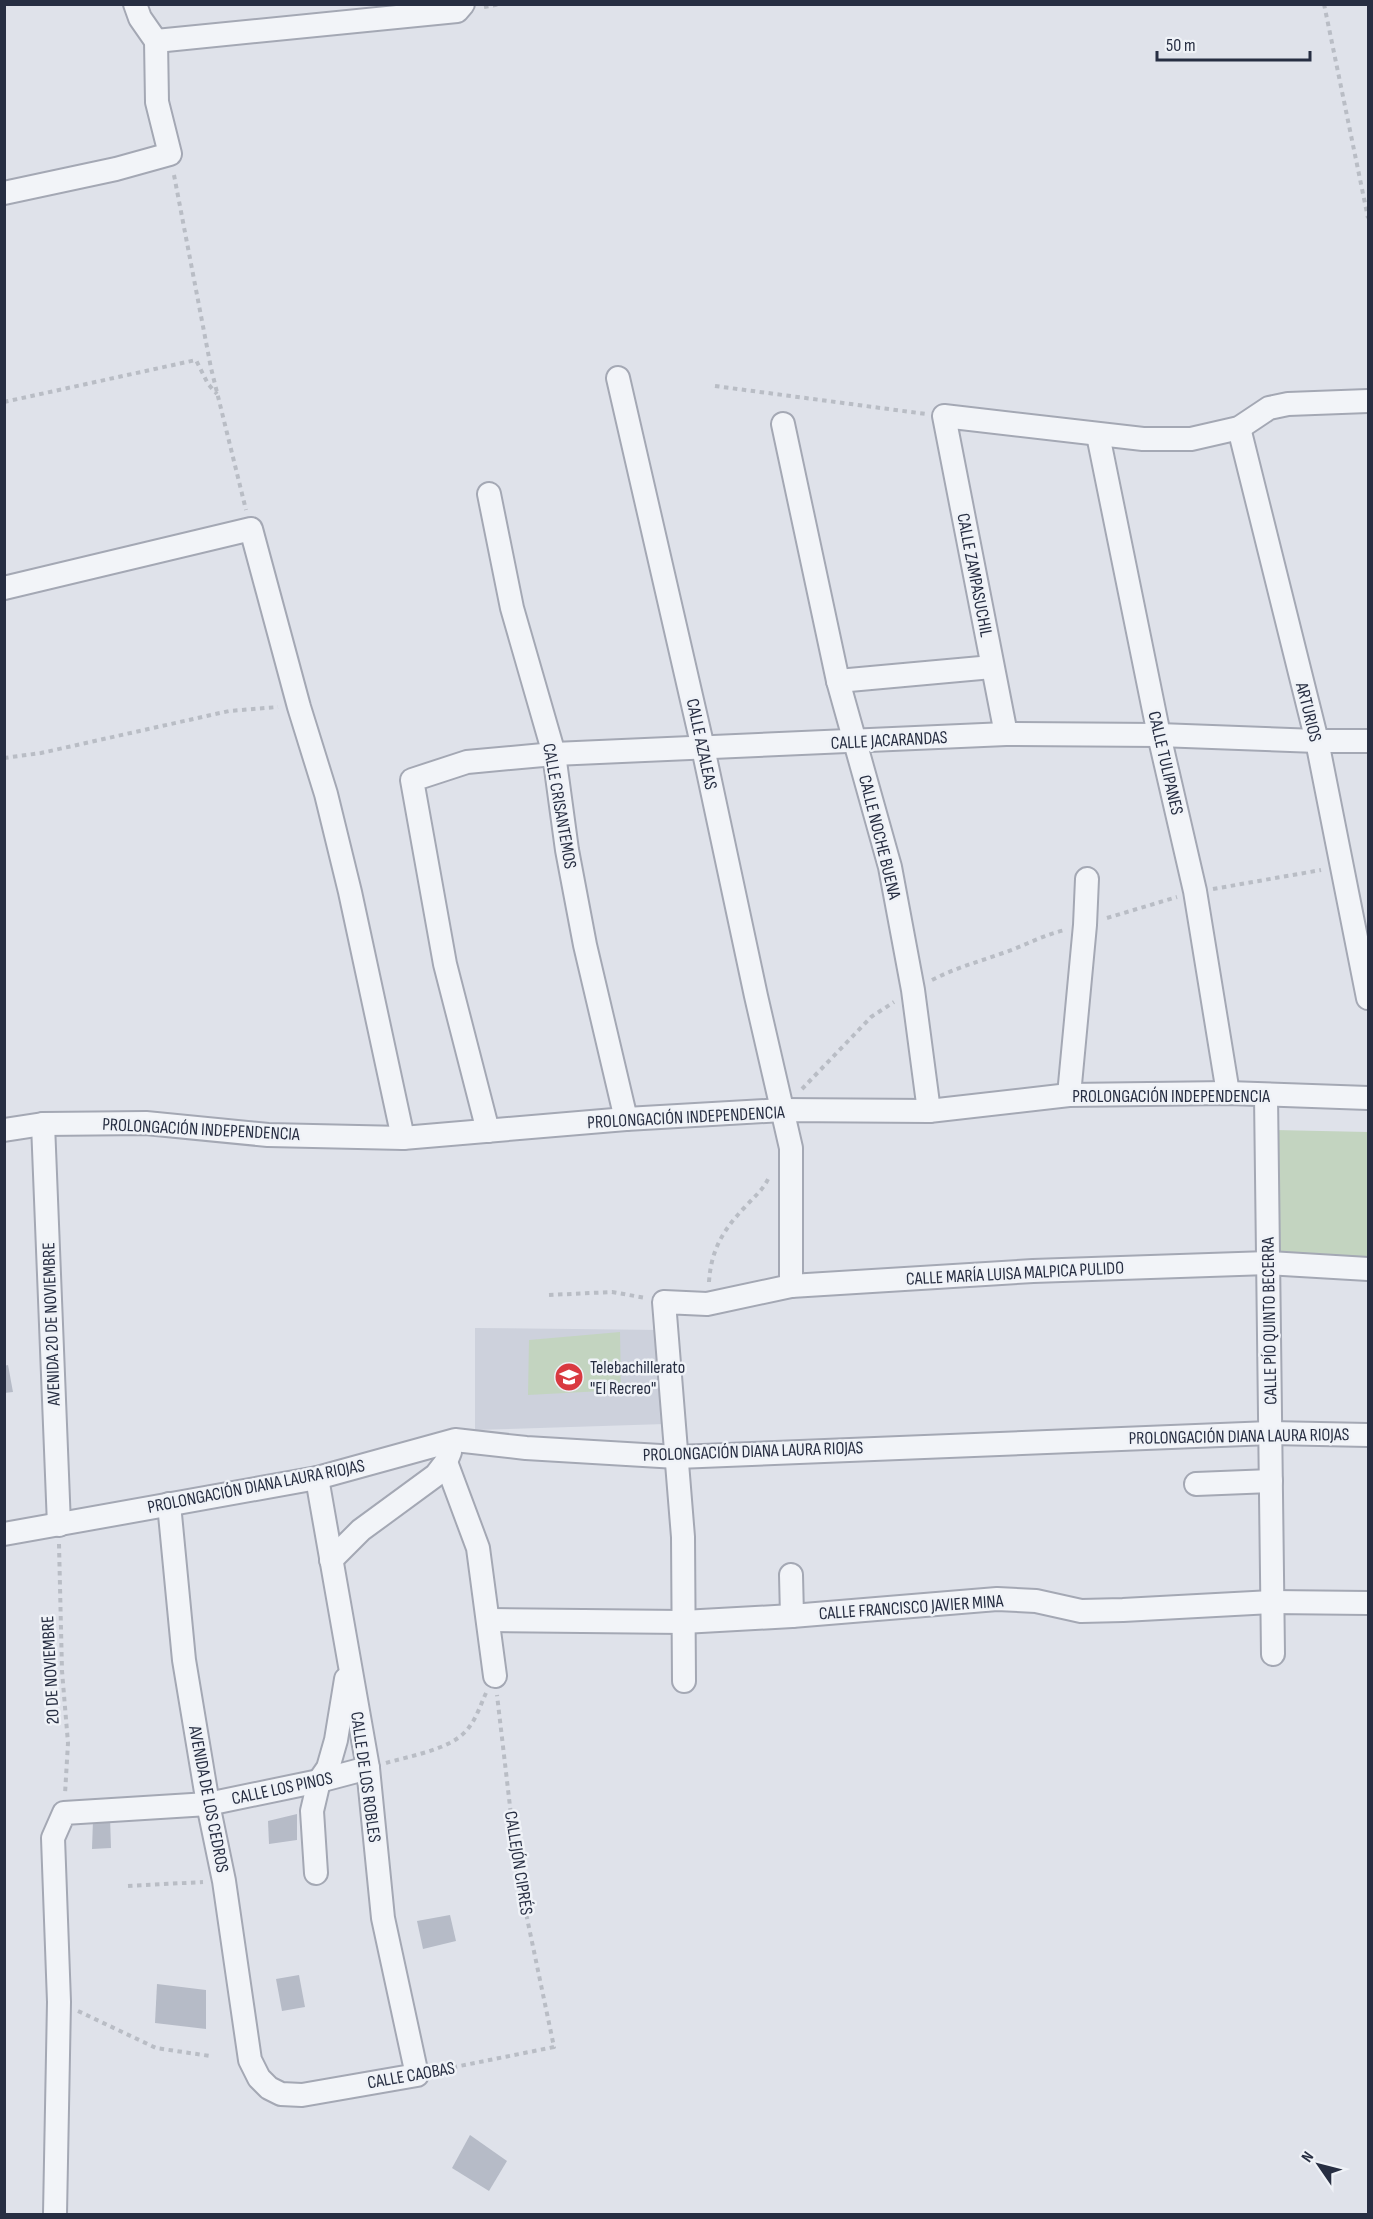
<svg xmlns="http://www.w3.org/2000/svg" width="1373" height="2219" font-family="'Sofia Sans Condensed',sans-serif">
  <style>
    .built { fill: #cdd1dc }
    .green { fill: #c3d4c0 }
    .building { fill: #b6bbc7 }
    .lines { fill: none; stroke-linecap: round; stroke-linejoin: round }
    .minor-casing { stroke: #a4a8b4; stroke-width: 26 }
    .path { stroke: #b9bdc5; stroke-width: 4; stroke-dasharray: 4.5 4.5; stroke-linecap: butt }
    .minor { stroke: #f2f4f8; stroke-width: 22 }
    .labels { text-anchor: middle; stroke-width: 5; stroke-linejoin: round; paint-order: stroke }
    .street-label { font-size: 18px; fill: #272e42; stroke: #eff2f7 }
    .poi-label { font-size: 18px; fill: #272e42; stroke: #eff2f7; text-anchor: start }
  </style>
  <rect width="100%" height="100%" fill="#dfe2ea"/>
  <path class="built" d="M 475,1328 L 662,1330 L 665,1424 L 475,1430 Z"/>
  <g class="green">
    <path d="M 1275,1130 L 1368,1132 L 1368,1260 L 1273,1258 Z"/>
    <path d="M 620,1332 L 621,1390 L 528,1395 L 529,1340 Z"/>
  </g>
  <g class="building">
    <path d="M 8,1365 L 13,1392 L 4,1393 L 4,1366 Z"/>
    <path d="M 297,1814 L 297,1840 L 269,1844 L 268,1821 Z"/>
    <path d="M 110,1817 L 111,1848 L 92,1849 L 93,1820 Z"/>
    <path d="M 450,1915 L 456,1941 L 423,1949 L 417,1921 Z"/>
    <path d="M 299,1975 L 305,2007 L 282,2011 L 276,1979 Z"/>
    <path d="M 157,1984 L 206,1990 L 206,2029 L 155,2023 Z"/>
    <path d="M 470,2135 L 507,2161 L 489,2191 L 452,2168 Z"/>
  </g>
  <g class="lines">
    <g class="minor-casing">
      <g id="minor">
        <path d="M 156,41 L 457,11 L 463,4"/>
        <path d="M 4,193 L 116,169 L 170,154 L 157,102 L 156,41 L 140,18 L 135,4"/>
        <path d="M 618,378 L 703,748 L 756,996 L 791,1148 L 791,1286"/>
        <path d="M 783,424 L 838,681 L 890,867 L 913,990 L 929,1111"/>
        <path d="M 1239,428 L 1317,741 L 1368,998"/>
        <path d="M 1098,435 L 1159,735 L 1195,891 L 1228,1093"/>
        <path d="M 489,494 L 512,608 L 554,754 L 567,850 L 585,945 L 626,1119"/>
        <path d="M 4,588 L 251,529 L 299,707 L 326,794 L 350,892 L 403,1138"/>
        <path d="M 838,681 L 992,667"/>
        <path d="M 1006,734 L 944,416 L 1143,439 L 1191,439 L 1239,428 L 1269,408 L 1288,404 L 1368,401"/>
        <path d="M 1069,1095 L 1085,925 L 1087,879"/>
        <path d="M 1266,1096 L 1273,1654"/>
        <path d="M 43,1124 L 59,1525"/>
        <path d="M 4,1130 L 43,1124 L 146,1123 L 268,1135 L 403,1138 L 626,1119 L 782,1110 L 929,1111 L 1069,1095 L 1228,1093 L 1368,1098"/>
        <path d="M 488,1131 L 445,964 L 412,780 L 467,762 L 554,754 L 1006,734 L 1159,735 L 1317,741 L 1368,741"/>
        <path d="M 446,1462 L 478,1548 L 495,1676"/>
        <path d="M 1196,1484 L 1271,1481"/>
        <path d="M 169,1504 L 184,1660 L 208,1804 L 224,1881 L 250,2060 L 259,2078 L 269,2088 L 281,2094 L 302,2095 L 417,2075 L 383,1918 L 368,1768 L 317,1478"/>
        <path d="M 4,1534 L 317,1478 L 455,1440 L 526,1448 L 677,1457 L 1270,1433 L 1368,1435"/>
        <path d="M 331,1560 L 361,1530 L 436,1475 L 446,1462 L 450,1452"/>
        <path d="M 791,1575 L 792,1616"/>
        <path d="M 489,1620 L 683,1622 L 792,1616 L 997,1599 L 1036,1601 L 1081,1611 L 1123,1610 L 1272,1602 L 1368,1603"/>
        <path d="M 684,1681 L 683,1537 L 664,1302 L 707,1304 L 791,1286 L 1033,1271 L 1268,1263 L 1368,1269"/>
        <path d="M 316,1873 L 312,1811 L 319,1781 L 328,1768 L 336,1740 L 346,1679"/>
        <path d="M 55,2214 L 59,2002 L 53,1838 L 64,1813 L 208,1804 L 319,1781 L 368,1768"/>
      </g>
    </g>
    <g class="path">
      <path d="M 1324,4 L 1368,218"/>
      <path d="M 4,5 L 5,4"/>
      <path d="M 484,7 L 501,4"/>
      <path d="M 174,175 L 211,368 L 246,510"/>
      <path d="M 715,386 L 926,414"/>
      <path d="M 4,402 L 196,360 L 208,384 L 217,394"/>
      <path d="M 4,758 L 41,753 L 229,711 L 278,707"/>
      <path d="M 1213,889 L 1321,870"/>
      <path d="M 1107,918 L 1177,897"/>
      <path d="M 932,980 C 955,968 978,962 1003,953 C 1024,946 1043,935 1065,930"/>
      <path d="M 802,1089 L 871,1017 L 894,1002"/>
      <path d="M 709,1282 C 711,1250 723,1230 745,1207 C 754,1197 764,1189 769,1177"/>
      <path d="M 4,1288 L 5,1288"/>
      <path d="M 549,1295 L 612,1292 L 646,1298"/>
      <path d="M 59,1544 L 62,1671 L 68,1743 L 65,1794"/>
      <path d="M 386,1763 C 409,1756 449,1750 466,1731 C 476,1720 480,1706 486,1693"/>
      <path d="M 128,1886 L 203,1882"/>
      <path d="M 78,2011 L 156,2048 L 210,2056"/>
      <path d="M 435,2071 L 554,2047 L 518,1875 L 497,1695"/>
    </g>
    <use href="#minor" class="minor"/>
  </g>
  <defs>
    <g id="university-disc" transform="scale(1.5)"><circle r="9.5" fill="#d93a40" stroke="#eff2f7"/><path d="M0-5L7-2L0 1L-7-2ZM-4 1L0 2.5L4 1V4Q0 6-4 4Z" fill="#fff"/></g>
  </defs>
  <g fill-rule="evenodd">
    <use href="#university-disc" x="569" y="1377"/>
  </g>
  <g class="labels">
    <g class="street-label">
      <text transform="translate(975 575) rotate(79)" y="6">CALLE ZAMPASUCHIL</text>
      <text transform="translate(1309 712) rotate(76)" y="6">ARTURIOS</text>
      <text transform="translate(889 740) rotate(-3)" y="6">CALLE JACARANDAS</text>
      <text transform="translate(702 744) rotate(78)" y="6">CALLE AZALEAS</text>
      <text transform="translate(1166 763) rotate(77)" y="6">CALLE TULIPANES</text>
      <text transform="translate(560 806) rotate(80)" y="6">CALLE CRISANTEMOS</text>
      <text transform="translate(880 837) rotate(76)" y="6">CALLE NOCHE BUENA</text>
      <text x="1171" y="1102">PROLONGACIÓN INDEPENDENCIA</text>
      <text transform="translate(686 1117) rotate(-3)" y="6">PROLONGACIÓN INDEPENDENCIA</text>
      <text transform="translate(201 1129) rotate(3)" y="6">PROLONGACIÓN INDEPENDENCIA</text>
      <text transform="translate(1015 1273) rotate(-3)" y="6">CALLE MARÍA LUISA MALPICA PULIDO</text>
      <text transform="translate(1269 1321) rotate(-91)" y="6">CALLE PÍO QUINTO BECERRA</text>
      <text transform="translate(51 1324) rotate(-92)" y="6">AVENIDA 20 DE NOVIEMBRE</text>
      <text transform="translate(1239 1436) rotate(-1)" y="6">PROLONGACIÓN DIANA LAURA RIOJAS</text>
      <text transform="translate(753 1451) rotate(-2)" y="6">PROLONGACIÓN DIANA LAURA RIOJAS</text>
      <text transform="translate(256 1486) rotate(-11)" y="6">PROLONGACIÓN DIANA LAURA RIOJAS</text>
      <text transform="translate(911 1607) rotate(-4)" y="6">CALLE FRANCISCO JAVIER MINA</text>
      <text transform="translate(50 1670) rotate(-93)" y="6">20 DE NOVIEMBRE</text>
      <text transform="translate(366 1777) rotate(82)" y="6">CALLE DE LOS ROBLES</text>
      <text transform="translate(282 1788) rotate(-12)" y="6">CALLE LOS PINOS</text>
      <text transform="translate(209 1799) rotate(79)" y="6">AVENIDA DE LOS CEDROS</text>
      <text transform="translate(519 1863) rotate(81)" y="6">CALLEJÓN CIPRÉS</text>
      <text transform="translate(411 2075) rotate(-10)" y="6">CALLE CAOBAS</text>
    </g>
    <g class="poi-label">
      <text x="590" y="1373">Telebachillerato<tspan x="590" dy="21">"El Recreo"</tspan></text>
    </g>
  </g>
  <rect width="1373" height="2219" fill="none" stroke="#272e42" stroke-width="12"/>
  <g transform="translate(1319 2165) rotate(305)" stroke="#eff2f7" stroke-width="4.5" paint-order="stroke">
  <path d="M0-4.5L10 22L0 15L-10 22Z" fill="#272e42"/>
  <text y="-9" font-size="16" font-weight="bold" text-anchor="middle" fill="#272e42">N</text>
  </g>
  <path d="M1157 51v9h153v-9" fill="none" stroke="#272e42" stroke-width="3"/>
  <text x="1166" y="51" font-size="18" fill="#272e42" stroke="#eff2f7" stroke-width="4.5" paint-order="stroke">50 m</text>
</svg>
